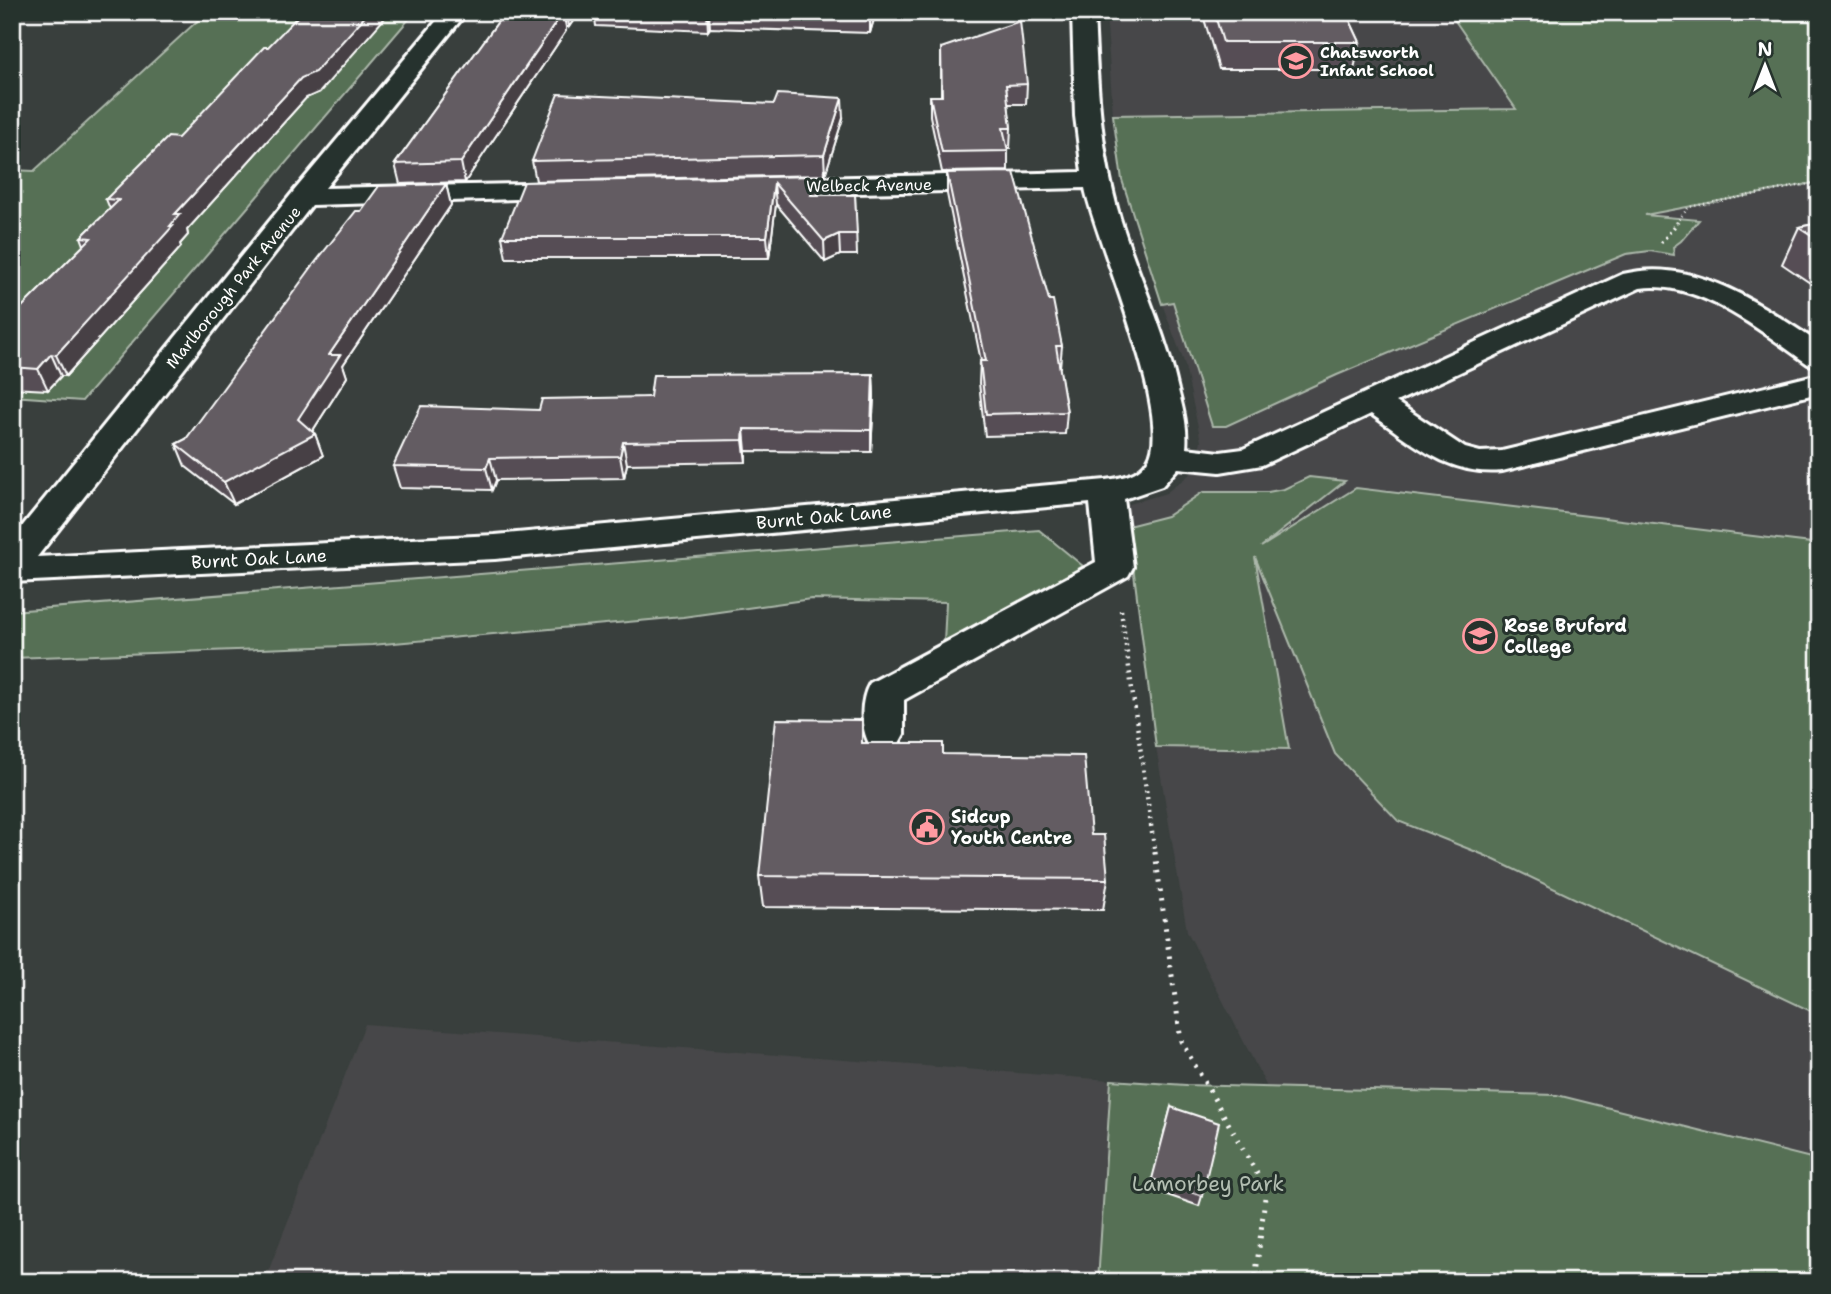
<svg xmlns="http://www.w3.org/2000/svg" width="1831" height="1294" font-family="'Shantell Sans',sans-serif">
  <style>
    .built { fill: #464748 }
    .green { fill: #576f54; stroke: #abb7aa; stroke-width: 2 }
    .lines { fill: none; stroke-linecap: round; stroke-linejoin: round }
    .minor-casing { stroke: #fff; stroke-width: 6 }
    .path-far3 { stroke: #fff; stroke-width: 2.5; stroke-dasharray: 1 3.5; stroke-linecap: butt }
    .path-far2 { stroke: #fff; stroke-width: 3.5; stroke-dasharray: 2 4.5; stroke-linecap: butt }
    .path-far1 { stroke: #fff; stroke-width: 4.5; stroke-dasharray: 2 5; stroke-linecap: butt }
    .path { stroke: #fff; stroke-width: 5; stroke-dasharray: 2.5 7; stroke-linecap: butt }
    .minor { fill: #26332d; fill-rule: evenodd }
    .wall { fill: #564e54; stroke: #fff; stroke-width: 2 }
    .shaded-wall { fill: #464045; stroke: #fff; stroke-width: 2 }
    .building { fill: #645b62; stroke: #fff; stroke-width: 2 }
    .labels { text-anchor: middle; stroke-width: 6; stroke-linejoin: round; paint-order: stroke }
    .far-poi-label { font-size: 16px; font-weight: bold; fill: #fff; stroke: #26332d; text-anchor: start }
    .far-street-label { font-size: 16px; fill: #fff; stroke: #26332d }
    .street-label { font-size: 18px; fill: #fff; stroke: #26332d }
    .poi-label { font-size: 18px; font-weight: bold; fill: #fff; stroke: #26332d; text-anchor: start }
    .near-park-label { font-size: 21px; fill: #b3beb2; stroke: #26332d }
  </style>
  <rect width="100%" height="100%" fill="#393f3d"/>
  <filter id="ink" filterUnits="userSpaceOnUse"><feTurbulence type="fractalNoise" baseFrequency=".0143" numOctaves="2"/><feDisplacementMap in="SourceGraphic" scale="14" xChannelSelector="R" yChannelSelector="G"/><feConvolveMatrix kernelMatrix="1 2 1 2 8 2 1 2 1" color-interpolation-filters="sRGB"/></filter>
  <g filter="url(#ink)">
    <g class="built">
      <path d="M 1106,12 L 1449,12 L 1516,109 L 1113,115 Z"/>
      <path d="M 1819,182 L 1819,1160 L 1557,1095 L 1267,1087 L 1187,931 L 1156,747 L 1126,505 L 1166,493 L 1194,471 L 1201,441 L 1184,362 L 1162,304 Z"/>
      <path d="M 365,1024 L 1111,1080 L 1098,1282 L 264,1282 Z"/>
    </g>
    <g class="green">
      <path d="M 207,12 L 415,12 L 82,401 L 12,396 L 12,170 L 34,171 Z"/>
      <path d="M 1449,12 L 1819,12 L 1819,182 L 1645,215 L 1699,220 L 1681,241 L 1673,247 L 1674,255 L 1650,251 L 1626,254 L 1337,375 L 1226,426 L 1212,426 L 1173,302 L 1162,304 L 1122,180 L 1113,115 L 1516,109 Z"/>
      <path d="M 1309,477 L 1345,481 L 1261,547 L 1356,488 L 1819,544 L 1819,1015 L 1484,855 L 1398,821 L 1335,754 L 1255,557 L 1289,749 L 1156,747 L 1128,526 L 1167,516 L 1203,492 L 1268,492 L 1284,489 Z"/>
      <path d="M 1039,530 L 1083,566 L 944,643 L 946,602 L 811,599 L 683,617 L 372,645 L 12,658 L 12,611 Z"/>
      <path d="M 1111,1080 L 1186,1085 L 1557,1095 L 1819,1160 L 1819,1282 L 1098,1282 Z"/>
    </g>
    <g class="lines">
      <g class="minor-casing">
        <path id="minor" d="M 444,12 L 467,12 L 325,188 L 572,183 L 582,185 L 585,191 L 582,197 L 312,205 L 37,557 L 495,535 L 1106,480 C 1121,478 1139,475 1148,460 C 1175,418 1096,242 1085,188 L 765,195 L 756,193 L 752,187 L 756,181 L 765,179 L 1082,172 L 1075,116 L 1072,12 L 1094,12 C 1097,82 1100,151 1120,218 C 1138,276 1165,330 1178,390 C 1183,409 1188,428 1186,448 L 1220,452 L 1243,449 L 1623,274 C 1695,256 1761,305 1819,343 L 1819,366 L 1808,364 C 1762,332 1698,279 1640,288 L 1396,402 L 1465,448 L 1480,452 L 1502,451 L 1819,374 L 1819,393 L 1502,471 C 1447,476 1413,443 1371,414 L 1262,465 L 1220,472 L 1178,468 L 1162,486 L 1124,499 L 1133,567 L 1128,576 L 904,700 L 904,734 L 898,745 L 884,749 L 870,745 C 860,728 860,700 870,683 L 1096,562 L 1090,503 L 495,559 L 12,582 L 12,539 L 294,191 Z"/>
      </g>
      <path class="path-far3" d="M 1676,223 L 1689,207 L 1819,182"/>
      <path class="path-far2" d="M 1661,243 L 1678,222"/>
      <path class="path-far1" d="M 1121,610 L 1155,854"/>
      <path class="path" d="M 1155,852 L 1181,1041 L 1266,1189 L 1255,1282"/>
      <use href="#minor" class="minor"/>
    </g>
    <g class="wall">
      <path d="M 505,12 L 579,12 L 569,27 L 566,27 L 566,31 L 465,182 L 400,184 L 395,164 Z"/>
      <path d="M 594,12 L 876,12 L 870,33 L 710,28 L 708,31 L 596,26 Z"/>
      <path d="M 1202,12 L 1346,12 L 1360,42 L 1354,69 L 1219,69 Z"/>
      <path d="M 941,48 L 1027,84 L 1026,104 L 1008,104 L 1011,128 L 1010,148 L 1008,148 L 1008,171 L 942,172 L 930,116 L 930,96 L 941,96 Z"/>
      <path d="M 320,92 L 306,98 L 187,230 L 188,235 L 180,244 L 181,247 L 66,376 L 61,376 L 48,390 L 12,388 L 12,307 L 20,309 L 84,245 L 81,237 L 110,209 L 106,199 L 178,138 Z"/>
      <path d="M 843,118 L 825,175 L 536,181 L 532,161 Z"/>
      <path d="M 947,173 L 1049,300 L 1062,346 L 1060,367 L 1059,367 L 1067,412 L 1065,434 L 985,436 L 979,383 L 980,361 L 981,361 L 947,194 Z"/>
      <path d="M 817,176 L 818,195 L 855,195 L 857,255 L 840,255 L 825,262 L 776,204 L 769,258 L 506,258 L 502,237 Z"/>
      <path d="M 446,184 L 451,205 L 343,365 L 347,377 L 312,432 L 315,434 L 323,456 L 234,504 L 185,466 L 176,444 L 186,439 L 361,211 Z"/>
      <path d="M 1819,223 L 1819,289 L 1782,264 L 1799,227 Z"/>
      <path d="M 873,374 L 874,396 L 871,452 L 746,451 L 746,462 L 627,464 L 624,478 L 496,480 L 492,490 L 400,488 L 393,466 L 539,410 L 650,397 Z"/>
      <path d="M 863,743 L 943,754 L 1091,835 L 1108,879 L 1103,910 L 763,907 L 759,876 Z"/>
      <path d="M 1171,1107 L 1202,1196 L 1199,1206 L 1150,1189 Z"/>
    </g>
    <g class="shaded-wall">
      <path d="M 369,12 L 390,12 L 320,92 L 306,98 L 187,230 L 188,235 L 180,244 L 181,247 L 66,376 L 56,355 L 170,226 L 175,214 L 301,78 Z"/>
      <path d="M 563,12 L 566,27 L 566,31 L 465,182 L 461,162 Z"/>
      <path d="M 567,12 L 579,12 L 569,27 Z"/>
      <path d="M 707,12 L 709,12 L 710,28 L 708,31 Z"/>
      <path d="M 870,12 L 876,12 L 870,33 Z"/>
      <path d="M 842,98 L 843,118 L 825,175 L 824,155 Z"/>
      <path d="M 817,176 L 818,196 L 811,195 Z"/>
      <path d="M 774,183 L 776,204 L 769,258 L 767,237 Z"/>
      <path d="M 446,184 L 451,205 L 343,365 L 347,377 L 308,438 L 315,434 L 323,456 L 234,504 L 224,482 L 298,419 L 329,355 Z"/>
      <path d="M 839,234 L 840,255 L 825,262 L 824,241 Z"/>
      <path d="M 51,354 L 61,376 L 48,390 L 38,369 Z"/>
      <path d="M 873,374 L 874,396 L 871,452 L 871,430 Z"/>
      <path d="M 744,429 L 746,451 L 746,462 L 743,440 Z"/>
      <path d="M 623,442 L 627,464 L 624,478 L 620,456 Z"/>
      <path d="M 490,458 L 496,480 L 492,490 L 486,468 Z"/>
    </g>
    <g class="building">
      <path d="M 302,12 L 369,12 L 315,72 L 301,78 L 175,214 L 180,214 L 170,226 L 173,226 L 56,355 L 51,354 L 38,369 L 12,367 L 12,307 L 15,305 L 20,309 L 91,238 L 81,237 L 119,200 L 106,199 L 168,137 L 178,138 L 264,47 L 268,47 Z"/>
      <path d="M 505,12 L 563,12 L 461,162 L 395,164 Z"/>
      <path d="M 816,12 L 870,12 L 870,14 Z"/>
      <path d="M 1214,12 L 1346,12 L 1360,42 L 1223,42 Z"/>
      <path d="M 1020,21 L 1027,84 L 1006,85 L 1011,128 L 1003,128 L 1008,151 L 942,152 L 930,96 L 942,96 L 941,48 Z"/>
      <path d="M 558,94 L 774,104 L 778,94 L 842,98 L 824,155 L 532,161 Z"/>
      <path d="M 1014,172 L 1049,300 L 1053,300 L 1062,346 L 1056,346 L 1067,412 L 986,414 L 980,361 L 986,361 L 947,173 Z"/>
      <path d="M 817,176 L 811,195 L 855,195 L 857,234 L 839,234 L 824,241 L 774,183 L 767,237 L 502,237 L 524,182 Z"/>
      <path d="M 446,184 L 329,355 L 340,355 L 298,419 L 315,434 L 224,482 L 176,444 L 186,439 L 314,264 L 356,211 L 361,211 L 379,186 Z"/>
      <path d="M 1819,223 L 1819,240 L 1799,227 Z"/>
      <path d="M 873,374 L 871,430 L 744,429 L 743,440 L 623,442 L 620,456 L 490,458 L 486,468 L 393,466 L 421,406 L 539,410 L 542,399 L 650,397 L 653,375 Z"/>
      <path d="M 776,719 L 862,720 L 862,743 L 943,743 L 943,754 L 1084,756 L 1091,835 L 1104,835 L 1108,879 L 759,876 Z"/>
      <path d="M 1171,1107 L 1219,1123 L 1202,1196 L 1152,1179 Z"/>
    </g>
  </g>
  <defs>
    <g id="school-ring" transform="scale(1.75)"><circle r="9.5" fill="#26332d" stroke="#ff9aa2" stroke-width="1.5"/><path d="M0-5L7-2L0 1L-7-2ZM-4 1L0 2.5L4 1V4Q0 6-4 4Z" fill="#ff9aa2"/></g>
    <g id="university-ring" transform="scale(1.75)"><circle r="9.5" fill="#26332d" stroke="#ff9aa2" stroke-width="1.5"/><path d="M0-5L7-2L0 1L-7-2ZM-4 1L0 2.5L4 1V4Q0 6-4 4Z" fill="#ff9aa2"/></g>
    <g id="civic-ring" transform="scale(1.75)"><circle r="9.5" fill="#26332d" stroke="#ff9aa2" stroke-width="1.5"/><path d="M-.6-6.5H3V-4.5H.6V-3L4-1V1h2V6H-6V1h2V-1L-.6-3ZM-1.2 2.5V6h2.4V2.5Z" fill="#ff9aa2"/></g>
  </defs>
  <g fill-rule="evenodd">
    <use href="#school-ring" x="1296" y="61"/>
    <use href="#university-ring" x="1480" y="636"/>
    <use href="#civic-ring" x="927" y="827"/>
  </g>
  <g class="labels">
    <g class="far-poi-label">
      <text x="1320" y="58">Chatsworth<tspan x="1320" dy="18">Infant School</tspan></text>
    </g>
    <g class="far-street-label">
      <text transform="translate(869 185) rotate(-1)" y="6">Welbeck Avenue</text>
      <text transform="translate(233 287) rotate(-51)" y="6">Marlborough Park Avenue</text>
    </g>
    <g class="street-label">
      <text transform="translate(824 517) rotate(-5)" y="6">Burnt Oak Lane</text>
      <text transform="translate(259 559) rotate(-3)" y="6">Burnt Oak Lane</text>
    </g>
    <g class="poi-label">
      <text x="1504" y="632">Rose Bruford<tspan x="1504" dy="21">College</tspan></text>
      <text x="951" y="823">Sidcup<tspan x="951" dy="21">Youth Centre</tspan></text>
    </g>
    <g class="near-park-label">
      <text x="1208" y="1191">Lamorbey Park</text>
    </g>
  </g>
  <rect width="1831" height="1294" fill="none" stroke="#26332d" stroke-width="42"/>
  <rect x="21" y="21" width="1789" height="1252" fill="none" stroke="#fff" stroke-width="2.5" filter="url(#ink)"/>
  <g transform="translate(1765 66)" stroke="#26332d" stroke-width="5" paint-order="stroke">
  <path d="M0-5L12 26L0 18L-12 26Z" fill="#ffffff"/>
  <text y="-10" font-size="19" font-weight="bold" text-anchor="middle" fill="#ffffff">N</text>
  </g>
</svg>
